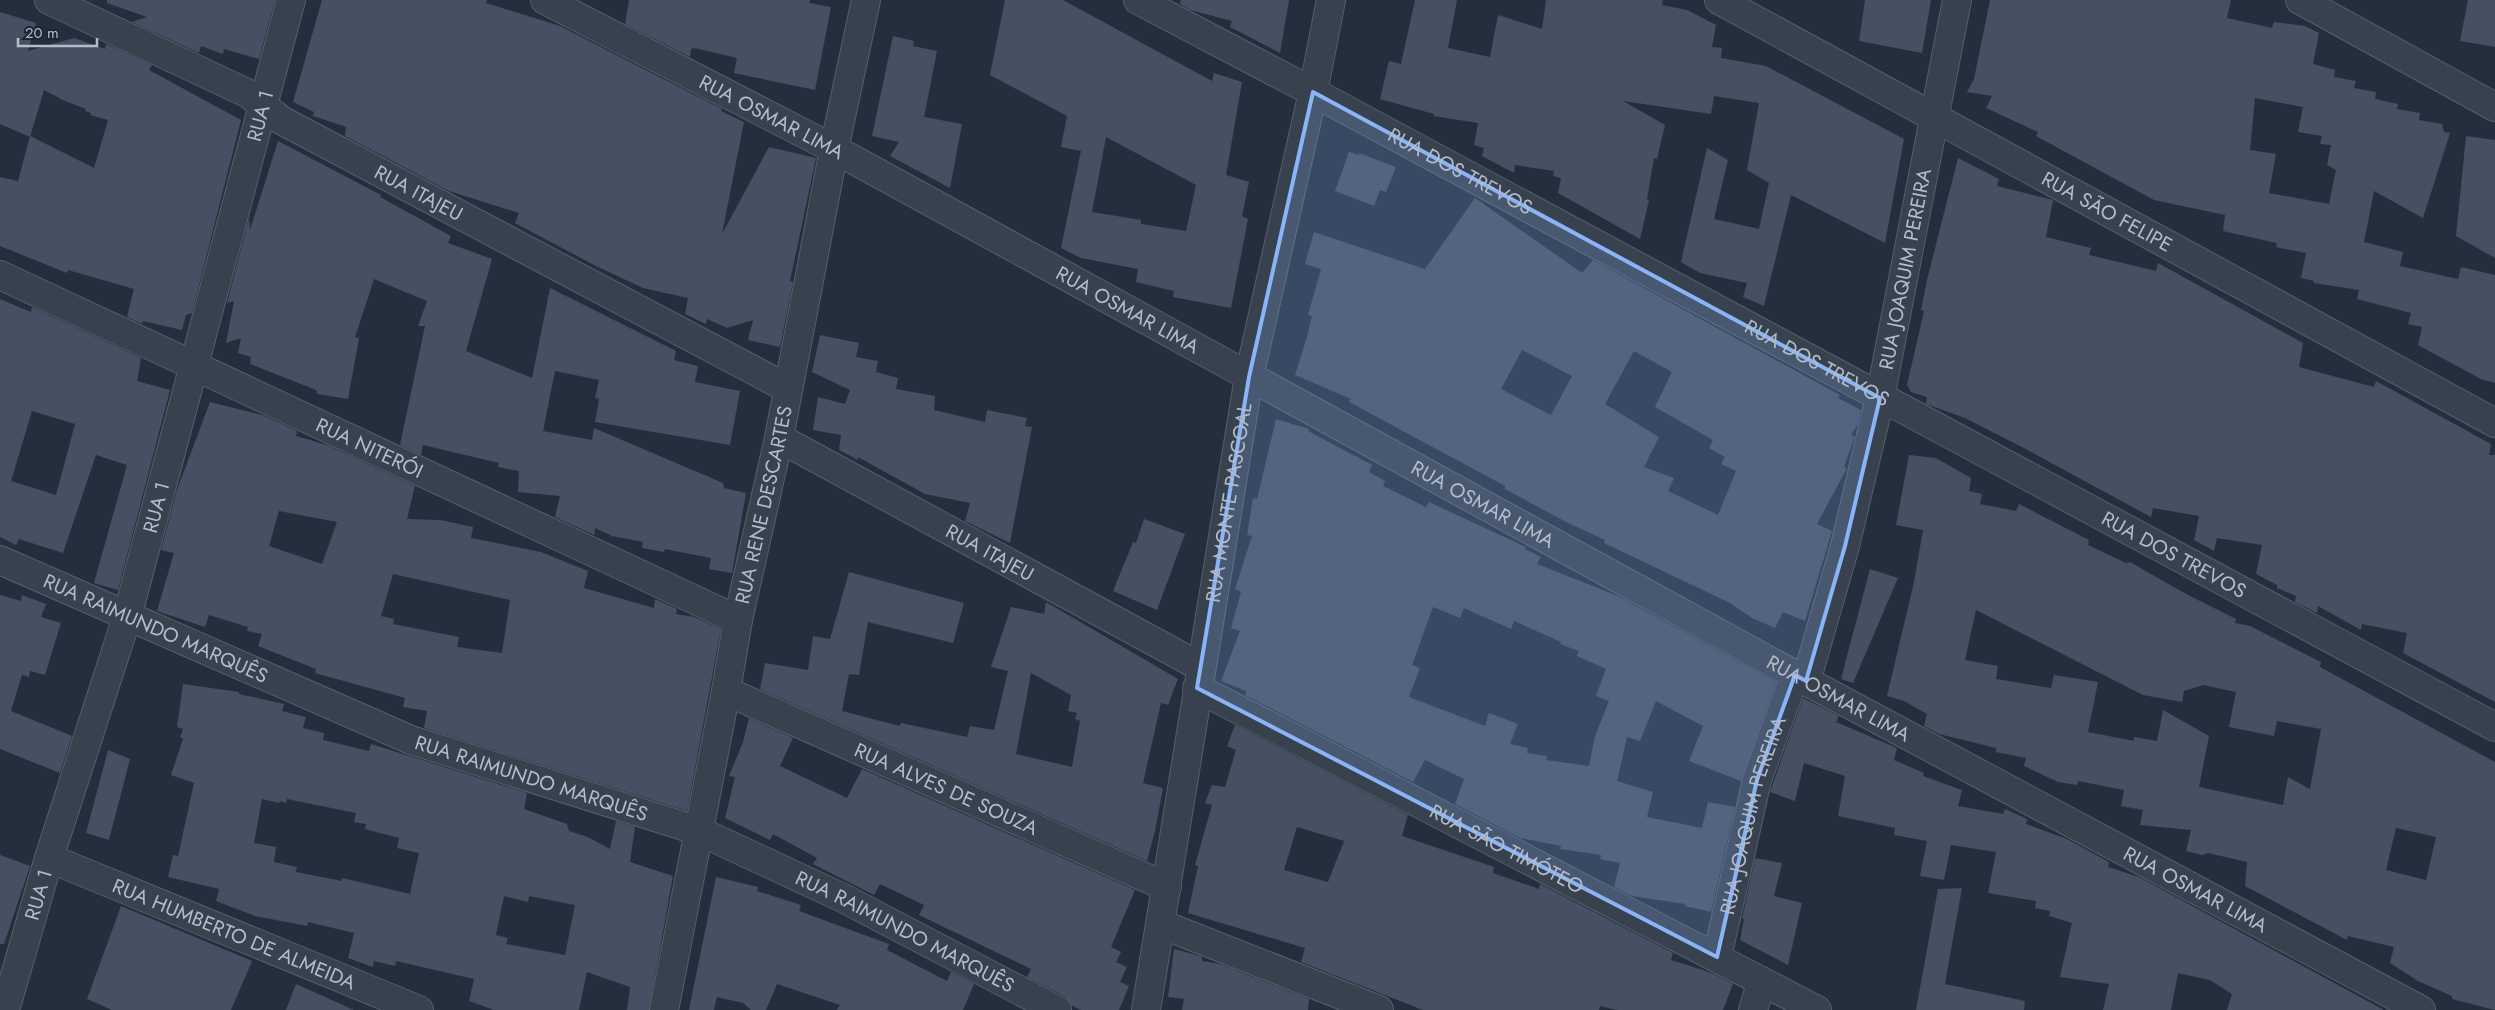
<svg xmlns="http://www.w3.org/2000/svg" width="2495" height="1010" font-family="Jost,sans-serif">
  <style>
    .building { fill: #455162; fill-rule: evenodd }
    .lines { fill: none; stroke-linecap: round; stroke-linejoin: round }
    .minor-casing { stroke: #565f6c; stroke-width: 30 }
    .minor { stroke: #38414e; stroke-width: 28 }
    .marked { fill: #8ab4f8; fill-opacity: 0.2; stroke: #8ab4f8; stroke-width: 4; stroke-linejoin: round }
    .labels { text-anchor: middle; stroke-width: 4; stroke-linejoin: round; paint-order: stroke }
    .street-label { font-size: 20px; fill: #b4bcc9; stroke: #1d2633 }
  </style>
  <rect width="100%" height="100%" fill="#242f3e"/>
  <g class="building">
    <path d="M 107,0 L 275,0 L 259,59 L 224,49 L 223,54 L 201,46 L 199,53 L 132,22 L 147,17 L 107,3 Z"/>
    <path d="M 322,0 L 487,0 L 486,3 L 560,26 L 722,109 L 721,111 L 744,122 L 722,234 L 769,147 L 816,158 L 790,281 L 793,282 L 780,347 L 748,340 L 753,320 L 727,328 L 707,319 L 706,324 L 685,314 L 688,298 L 643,288 L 596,266 L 515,223 L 519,213 L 449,191 L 345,136 L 346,127 L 313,116 L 314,112 L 293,102 Z"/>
    <path d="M 629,0 L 810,0 L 809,3 L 831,7 L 815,90 L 734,73 L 737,58 L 694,48 L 691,49 L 690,57 L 625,24 Z"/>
    <path d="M 1005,0 L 1063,0 L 1212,81 L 1214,73 L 1242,82 L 1226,175 L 1249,182 L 1242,216 L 1248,219 L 1231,308 L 1173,297 L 1174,291 L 1136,282 L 1138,269 L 1081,258 L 1061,248 L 1081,151 L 1061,147 L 1067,116 L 990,75 ZM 1106,137 L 1196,185 L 1186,231 L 1141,224 L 1141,220 L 1092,212 Z"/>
    <path d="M 1181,0 L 1289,0 L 1280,53 L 1230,27 L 1232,21 L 1190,10 L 1180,4 Z"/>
    <path d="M 1415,0 L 1457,0 L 1448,48 L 1490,57 L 1498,15 L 1542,29 L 1546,0 L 1663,0 L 1662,5 L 1687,10 L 1716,25 L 1712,47 L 1722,48 L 1721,58 L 1766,66 L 1904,139 L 1885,243 L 1791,195 L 1764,306 L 1743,297 L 1747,283 L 1700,273 L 1681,262 L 1707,148 L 1728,160 L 1714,219 L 1759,229 L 1769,183 L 1747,170 L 1759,103 L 1714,96 L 1711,114 L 1623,101 L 1665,125 L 1657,159 L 1654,158 L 1647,199 L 1649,200 L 1640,239 L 1558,193 L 1561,178 L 1553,176 L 1554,171 L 1515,165 L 1514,173 L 1482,156 L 1484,148 L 1474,145 L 1478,123 L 1434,116 L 1434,114 L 1380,99 L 1389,61 L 1401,64 Z"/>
    <path d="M 1865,0 L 1931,0 L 1922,53 L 1859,41 Z"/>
    <path d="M 1990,0 L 2231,0 L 2227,18 L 2272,28 L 2274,22 L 2305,26 L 2319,33 L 2313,64 L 2335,70 L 2334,77 L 2356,81 L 2354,88 L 2376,92 L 2375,99 L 2398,104 L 2397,109 L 2420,113 L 2419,120 L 2442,124 L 2444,132 L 2450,133 L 2423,218 L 2374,191 L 2364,242 L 2403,252 L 2400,266 L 2458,279 L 2461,267 L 2495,275 L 2495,383 L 2481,379 L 2418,345 L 2422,327 L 2408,324 L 2411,313 L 2357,299 L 2359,290 L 2314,283 L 2314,281 L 2301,278 L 2306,253 L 2276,247 L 2277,243 L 2223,231 L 2225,215 L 2154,200 L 2036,136 L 2038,132 L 1986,108 L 1992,96 L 1967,92 L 1974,79 ZM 2255,98 L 2303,107 L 2298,132 L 2322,136 L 2320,144 L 2331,145 L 2327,165 L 2336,170 L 2329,204 L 2269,193 L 2276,154 L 2250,150 Z"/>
    <path d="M 2468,0 L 2495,0 L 2495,47 L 2460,41 Z"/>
    <path d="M 0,12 L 36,23 L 28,51 L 74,38 L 105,49 L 106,44 L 152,65 L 149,70 L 241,120 L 192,313 L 186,315 L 182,330 L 143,321 L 142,324 L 127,317 L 134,289 L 68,270 L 67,273 L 0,246 L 0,177 L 18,181 L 30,136 L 94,168 L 108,120 L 90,115 L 91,113 L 85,111 L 86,109 L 65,101 L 44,90 L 30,137 L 0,124 Z"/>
    <path d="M 893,36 L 914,41 L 913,46 L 937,51 L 924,117 L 962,124 L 950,188 L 890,156 L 899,142 L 872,136 Z"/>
    <path d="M 2466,136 L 2495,140 L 2495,258 L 2456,236 Z"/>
    <path d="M 278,141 L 381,195 L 380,197 L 451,236 L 448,243 L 492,259 L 466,351 L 532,378 L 550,288 L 676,351 L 674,360 L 698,366 L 695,382 L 740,391 L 730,445 L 595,422 L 599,399 L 595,398 L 599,380 L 555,371 L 543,431 L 592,440 L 594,428 L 723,483 L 724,488 L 746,493 L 732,573 L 709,569 L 711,558 L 665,549 L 664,552 L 642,548 L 643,542 L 612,536 L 595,528 L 594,535 L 555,517 L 560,496 L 518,492 L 519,471 L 498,467 L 499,463 L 423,445 L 421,455 L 400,445 L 425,326 L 418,326 L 427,301 L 374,279 L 355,337 L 359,338 L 348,399 L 317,394 L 316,390 L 250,364 L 251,357 L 238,353 L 241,338 L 226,343 L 234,301 L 227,303 L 249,218 L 250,230 Z"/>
    <path d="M 1349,152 L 1359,155 L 1359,153 L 1396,167 L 1386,192 L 1380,190 L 1374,206 L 1335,191 Z"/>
    <path d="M 1958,158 L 1999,179 L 1997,186 L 2053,200 L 2046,237 L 2091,248 L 2089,255 L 2156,271 L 2158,263 L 2303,343 L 2299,367 L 2374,387 L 2376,381 L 2491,444 L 2489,455 L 2495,455 L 2495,702 L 2403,653 L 2407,633 L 2362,624 L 2361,630 L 2318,606 L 2317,613 L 2295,602 L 2296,596 L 2277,588 L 2277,585 L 2256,574 L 2262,545 L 2217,538 L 2214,551 L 2194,540 L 2199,516 L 2153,508 L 2151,517 L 2022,447 L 1965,418 L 1926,404 L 1927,397 L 1911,392 L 1907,385 L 1924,311 L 1921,310 L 1927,280 Z"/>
    <path d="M 1475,198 L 1582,273 L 1593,260 L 1840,395 L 1838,398 L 1861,410 L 1858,424 L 1851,435 L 1855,436 L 1844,467 L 1847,468 L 1817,524 L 1832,531 L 1805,621 L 1783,612 L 1775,628 L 1752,618 L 1730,603 L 1604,543 L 1605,540 L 1568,523 L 1505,489 L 1505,486 L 1349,402 L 1351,399 L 1295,375 L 1307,337 L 1312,316 L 1308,315 L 1321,269 L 1305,264 L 1314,232 L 1425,269 ZM 1522,350 L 1572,376 L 1551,415 L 1501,389 ZM 1634,351 L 1672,372 L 1655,407 L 1713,440 L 1709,448 L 1725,457 L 1721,464 L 1736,471 L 1718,515 L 1668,491 L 1674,478 L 1644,467 L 1659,437 L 1605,404 Z"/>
    <path d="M 0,299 L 31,312 L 32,307 L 141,358 L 137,381 L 170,390 L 118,590 L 94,583 L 127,465 L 96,455 L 63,553 L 19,539 L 16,545 L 0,537 ZM 32,411 L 75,424 L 56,495 L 11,481 Z"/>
    <path d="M 820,335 L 859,343 L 856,357 L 878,361 L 876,372 L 898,378 L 896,389 L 935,396 L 934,410 L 985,422 L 987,410 L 1027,418 L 1025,426 L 1032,427 L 1010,543 L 965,521 L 970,503 L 925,494 L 858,457 L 858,460 L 839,450 L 841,435 L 813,430 L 818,397 L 845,404 L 850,390 L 812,372 Z"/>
    <path d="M 210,402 L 262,415 L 297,431 L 296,436 L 327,445 L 415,486 L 407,519 L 440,520 L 473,527 L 471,538 L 541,552 L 588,571 L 584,588 L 654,608 L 655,599 L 677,609 L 676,614 L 694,617 L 721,629 L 687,811 L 424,728 L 427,711 L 403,707 L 405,698 L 315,673 L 316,669 L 258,646 L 262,634 L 247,631 L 248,627 L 209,615 L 205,627 L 157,611 L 174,553 L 161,550 L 177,490 ZM 279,511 L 337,522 L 322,564 L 269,546 ZM 393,574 L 510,600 L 502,653 L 457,647 L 459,637 L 393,624 L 394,619 L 381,616 Z"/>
    <path d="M 1276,419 L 1309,429 L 1308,431 L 1372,465 L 1369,472 L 1385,481 L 1383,486 L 1426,507 L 1429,502 L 1526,547 L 1525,549 L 1541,557 L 1537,564 L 1618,596 L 1776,682 L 1741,781 L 1689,761 L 1703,726 L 1656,701 L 1640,741 L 1627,737 L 1617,781 L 1653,792 L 1647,817 L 1702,828 L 1708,802 L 1735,807 L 1711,912 L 1685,906 L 1685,904 L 1632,896 L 1614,887 L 1620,863 L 1600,859 L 1601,855 L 1560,849 L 1561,846 L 1520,838 L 1455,804 L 1464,779 L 1425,760 L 1413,782 L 1245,695 L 1246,691 L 1221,681 L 1240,631 L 1231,628 L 1241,592 L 1235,589 L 1252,536 L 1247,535 L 1253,498 L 1257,499 ZM 1433,607 L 1460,618 L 1464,608 L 1511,629 L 1514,621 L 1561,642 L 1560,644 L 1579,651 L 1577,656 L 1606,669 L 1596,696 L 1609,701 L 1595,736 L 1589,766 L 1546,760 L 1547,756 L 1527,753 L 1528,748 L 1510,744 L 1518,724 L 1489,713 L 1485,726 L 1409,697 L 1420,668 L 1412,665 Z"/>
    <path d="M 1909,455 L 1936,458 L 1971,478 L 1969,491 L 1982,494 L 1980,504 L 2016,511 L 2019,504 L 2089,540 L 2088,545 L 2126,563 L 2130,562 L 2186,594 L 2236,619 L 2235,623 L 2250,626 L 2321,662 L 2320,667 L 2495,762 L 2495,1010 L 2452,999 L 2452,996 L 2418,981 L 2390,963 L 2394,947 L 2348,936 L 2347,940 L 2245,886 L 2247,862 L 2208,853 L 2202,855 L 2186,851 L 2191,830 L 2140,825 L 2143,810 L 2121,806 L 2124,790 L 2078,781 L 2077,785 L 2058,782 L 2024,766 L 2026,758 L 1996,752 L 1996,748 L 1939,734 L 1924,726 L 1927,714 L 1904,701 L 1887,696 L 1914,582 L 1923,530 L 1896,525 ZM 1976,610 L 2143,695 L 2182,702 L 2184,691 L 2203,685 L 2236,692 L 2229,727 L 2274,736 L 2277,721 L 2321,729 L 2310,789 L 2288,777 L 2283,805 L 2199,787 L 2209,736 L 2163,710 L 2157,741 L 2134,737 L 2134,741 L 2088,732 L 2098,682 L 2054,675 L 2051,688 L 1996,679 L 1998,666 L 1965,660 ZM 2396,828 L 2436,837 L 2426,880 L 2386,870 Z"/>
    <path d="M 1144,519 L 1185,534 L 1157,610 L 1113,591 L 1133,542 L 1136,543 Z"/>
    <path d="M 1870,569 L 1898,578 L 1853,683 L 1841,679 Z"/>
    <path d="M 849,572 L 964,603 L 953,643 L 868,622 L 859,675 L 849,674 L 842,711 L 900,726 L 901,723 L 967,737 L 970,726 L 994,730 L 1008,671 L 991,667 L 1011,607 L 1044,614 L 1046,602 L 1178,679 L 1168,705 L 1161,703 L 1143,783 L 1163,788 L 1155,831 L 1147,861 L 760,689 L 765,663 L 808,670 L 813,636 L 830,639 ZM 1031,673 L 1071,695 L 1068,711 L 1077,713 L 1075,719 L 1080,721 L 1072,767 L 1016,754 Z"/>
    <path d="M 0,595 L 21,601 L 22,595 L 46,604 L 41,617 L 61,623 L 45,675 L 30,671 L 29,677 L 22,675 L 11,711 L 72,736 L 60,773 L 0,749 Z"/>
    <path d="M 183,684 L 239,692 L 239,694 L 284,704 L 282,711 L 306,717 L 303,728 L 324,733 L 323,740 L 369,751 L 371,744 L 527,793 L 524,809 L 567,824 L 569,831 L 588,837 L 610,849 L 616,821 L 635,827 L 630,862 L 673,876 L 649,1010 L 627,1010 L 630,987 L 587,972 L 579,1010 L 494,1010 L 469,1001 L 474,979 L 396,961 L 395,966 L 374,961 L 373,967 L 348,958 L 354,933 L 308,922 L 307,926 L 255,916 L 216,901 L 219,889 L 168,877 L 173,855 L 178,856 L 194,783 L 171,775 L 183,739 L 180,737 L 183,729 L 177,727 ZM 262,799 L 279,803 L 280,801 L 286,803 L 287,799 L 356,813 L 354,822 L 366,824 L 365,829 L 399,838 L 397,848 L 419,853 L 410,894 L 342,878 L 342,881 L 296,872 L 297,867 L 274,862 L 276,847 L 254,843 ZM 504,896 L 528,902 L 529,896 L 575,905 L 565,955 L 506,944 L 508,938 L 496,935 Z"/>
    <path d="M 1803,698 L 1839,716 L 1836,722 L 1897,748 L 1894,760 L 1924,773 L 1923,776 L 1962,790 L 1958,806 L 2003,814 L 2005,809 L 2027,819 L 2026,824 L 2067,839 L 2109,862 L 2108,867 L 2139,877 L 2384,1010 L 2227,1010 L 2232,994 L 2210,980 L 2178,973 L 2171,1010 L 2103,1010 L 2109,984 L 2060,977 L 2072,923 L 2049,916 L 2050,911 L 2035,908 L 2036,901 L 1988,893 L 1996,852 L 1951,845 L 1944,880 L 1920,876 L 1927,841 L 1894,835 L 1895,828 L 1838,816 L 1845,776 L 1804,763 L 1795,801 L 1770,792 Z"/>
    <path d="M 749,718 L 793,738 L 780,766 L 847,798 L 862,769 L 1135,890 L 1111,947 L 1121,952 L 1116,962 L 1127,967 L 1120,982 L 1129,986 L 1119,1010 L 1081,1010 L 1071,1005 L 1064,996 L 1027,977 L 1031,969 L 919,915 L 924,905 L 880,884 L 874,895 L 813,864 L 817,858 L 773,834 L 770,840 L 725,818 L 735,777 L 729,776 L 743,742 Z"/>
    <path d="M 1235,725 L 1408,815 L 1402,836 L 1494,867 L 1493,873 L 1539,889 L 1540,884 L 1673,953 L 1671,960 L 1712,973 L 1733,984 L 1723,1010 L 1617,1010 L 1600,1006 L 1599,1010 L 1423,1010 L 1301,962 L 1305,948 L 1188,913 L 1198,866 L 1195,865 L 1212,805 L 1205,803 L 1212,785 L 1225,787 L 1236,750 L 1227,746 ZM 1297,827 L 1344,841 L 1328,882 L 1284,870 Z"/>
    <path d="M 108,750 L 130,759 L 109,840 L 86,833 Z"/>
    <path d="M 0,855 L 30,866 L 4,944 L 0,944 Z"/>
    <path d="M 1755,858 L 1782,863 L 1774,896 L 1802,903 L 1788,965 L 1740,940 L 1744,919 L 1742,919 Z"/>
    <path d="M 716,877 L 758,887 L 757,891 L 801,905 L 799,911 L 889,944 L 887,950 L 947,981 L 951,972 L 974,984 L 963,1010 L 837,1010 L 840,1005 L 777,984 L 766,1010 L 751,1010 L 743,1003 L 717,997 L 714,1010 L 689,1010 Z"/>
    <path d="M 1962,888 L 1945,984 L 2025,1001 L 2024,1010 L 1916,1010 L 1938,889 Z"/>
    <path d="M 121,906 L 252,961 L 231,1010 L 112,1010 L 87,999 Z"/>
    <path d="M 1174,949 L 1193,954 L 1202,957 L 1202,961 L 1220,964 L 1309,999 L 1308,1010 L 1182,1010 L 1184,999 L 1168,997 Z"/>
    <path d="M 296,984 L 354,1010 L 286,1010 Z"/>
  </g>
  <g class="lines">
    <g class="minor-casing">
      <g id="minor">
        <path id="s1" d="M 49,0 L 249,94 L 281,120 L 787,388"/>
        <path id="s2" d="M 545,0 L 834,149 L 1806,681 L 2421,1010"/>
        <path id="s3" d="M 1138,0 L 1313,92 L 2495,727"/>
        <path id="s4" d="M 1719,0 L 2495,423"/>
        <path d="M 2300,0 L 2495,107"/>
        <path id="s5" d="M 0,275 L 738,620"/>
        <path id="s6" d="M 779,438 L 1201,667"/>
        <path id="s7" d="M 0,560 L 411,740 L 699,831 L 843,898 L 1057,1010"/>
        <path id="s8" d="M 1806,681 L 1845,546 L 1880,398 L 1957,0"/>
        <path id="s9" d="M 1197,688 L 1817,1010"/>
        <path id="s10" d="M 726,691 L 1167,887"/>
        <path id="s11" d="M 49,858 L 419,1010"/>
        <path d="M 1161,924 L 1379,1010"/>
        <path id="s12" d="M 1717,957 L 1757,780 L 1795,675"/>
        <path id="s13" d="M 5,1010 L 49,858 L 127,617 L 291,0"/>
        <path id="s14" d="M 664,1010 L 726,691 L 738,620 L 779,438 L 834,149 L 866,0"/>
        <path id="s15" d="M 1146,1010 L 1249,377 L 1313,92 L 1331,0"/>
        <path d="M 1753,1010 L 1762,981"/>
      </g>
    </g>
    <use href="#minor" class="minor"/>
  </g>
  <path class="marked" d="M 1313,92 L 1880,398 L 1845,546 L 1806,681 L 1795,675 L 1757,780 L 1717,957 L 1197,688 L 1249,377 Z"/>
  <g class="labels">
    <g class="street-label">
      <text dy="7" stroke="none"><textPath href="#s13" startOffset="930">RUA 1</textPath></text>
      <text dy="7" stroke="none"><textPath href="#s2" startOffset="255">RUA OSMAR LIMA</textPath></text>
      <text dy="7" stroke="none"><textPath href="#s3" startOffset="365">RUA DOS TREVOS</textPath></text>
      <text dy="7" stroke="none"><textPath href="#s1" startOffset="418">RUA ITAJEU</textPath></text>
      <text dy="7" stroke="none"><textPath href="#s4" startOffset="442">RUA SÃO FELIPE</textPath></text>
      <text dy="7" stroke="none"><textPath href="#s8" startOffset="424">RUA JOAQUIM PEREIRA</textPath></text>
      <text dy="7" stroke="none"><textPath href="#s2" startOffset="660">RUA OSMAR LIMA</textPath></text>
      <text dy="7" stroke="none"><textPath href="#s3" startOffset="770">RUA DOS TREVOS</textPath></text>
      <text dy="7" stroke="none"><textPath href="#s5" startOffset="408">RUA NITERÓI</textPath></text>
      <text dy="7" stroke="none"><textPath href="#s15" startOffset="514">RUA MONTE PASCOAL</textPath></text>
      <text dy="7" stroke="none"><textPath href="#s14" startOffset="515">RUA RENE DESCARTES</textPath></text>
      <text dy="7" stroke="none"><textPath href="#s2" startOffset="1065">RUA OSMAR LIMA</textPath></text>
      <text dy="7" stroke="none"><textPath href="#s13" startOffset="525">RUA 1</textPath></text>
      <text dy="7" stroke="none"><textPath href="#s6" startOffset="240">RUA ITAJEU</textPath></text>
      <text dy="7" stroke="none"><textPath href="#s3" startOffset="1175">RUA DOS TREVOS</textPath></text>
      <text dy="7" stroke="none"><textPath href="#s7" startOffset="170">RUA RAIMUNDO MARQUÊS</textPath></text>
      <text dy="7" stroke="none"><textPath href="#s2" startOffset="1470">RUA OSMAR LIMA</textPath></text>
      <text dy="7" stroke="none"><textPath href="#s7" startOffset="575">RUA RAIMUNDO MARQUÊS</textPath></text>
      <text dy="7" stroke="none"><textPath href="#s10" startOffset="241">RUA ALVES DE SOUZA</textPath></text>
      <text dy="7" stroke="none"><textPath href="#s12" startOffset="146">RUA JOAQUIM PEREIRA</textPath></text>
      <text dy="7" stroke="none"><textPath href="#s9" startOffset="349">RUA SÃO TIMÓTEO</textPath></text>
      <text dy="7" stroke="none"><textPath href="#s2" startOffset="1875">RUA OSMAR LIMA</textPath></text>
      <text dy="7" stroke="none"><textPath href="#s13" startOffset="120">RUA 1</textPath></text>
      <text dy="7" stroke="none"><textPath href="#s7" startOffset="980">RUA RAIMUNDO MARQUÊS</textPath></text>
      <text dy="7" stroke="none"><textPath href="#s11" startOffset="200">RUA HUMBERTO DE ALMEIDA</textPath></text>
    </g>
  </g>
  <path d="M18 38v8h79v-8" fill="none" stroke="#b4bcc9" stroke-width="2.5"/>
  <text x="25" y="38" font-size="15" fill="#b4bcc9" stroke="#1d2633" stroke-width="4" paint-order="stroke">20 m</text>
</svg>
